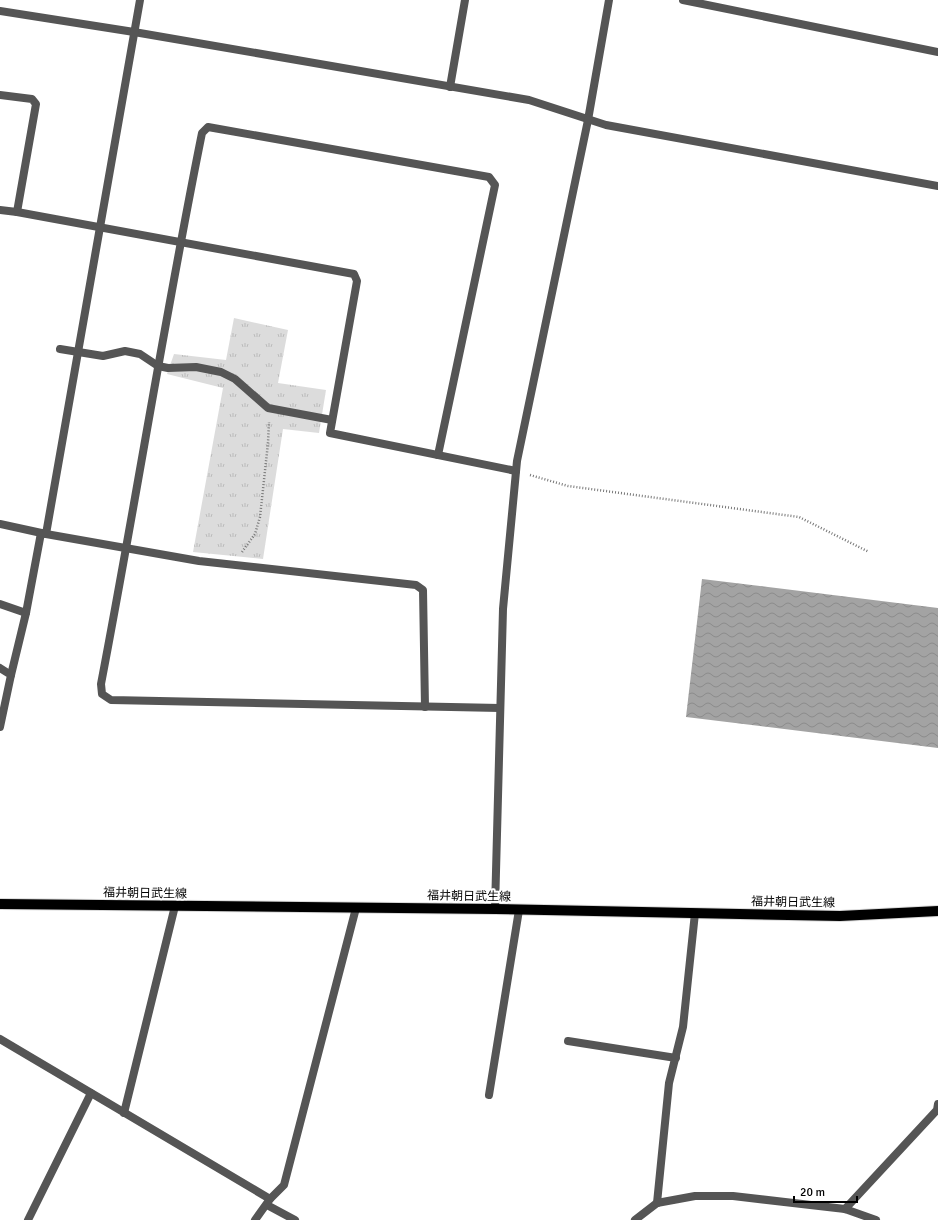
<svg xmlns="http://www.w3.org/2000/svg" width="938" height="1220" font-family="Signika,'Noto Sans JP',sans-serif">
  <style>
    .grass { fill: url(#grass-tufts) }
    .water { fill: url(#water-waves) }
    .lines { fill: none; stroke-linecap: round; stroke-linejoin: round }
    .primary-casing { stroke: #dbdbdb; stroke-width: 12 }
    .path { stroke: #777; stroke-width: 2.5; stroke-dasharray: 1 2; stroke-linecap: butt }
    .service { stroke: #555; stroke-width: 8 }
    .pedestrian { stroke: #555; stroke-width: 8 }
    .minor { stroke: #555; stroke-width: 8 }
    .tertiary { stroke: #555; stroke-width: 8 }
    .primary { stroke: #000; stroke-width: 10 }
    .labels { text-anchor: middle; stroke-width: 4; stroke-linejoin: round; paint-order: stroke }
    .street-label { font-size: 12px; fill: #000; stroke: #fff }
  </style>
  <defs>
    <pattern id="grass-tufts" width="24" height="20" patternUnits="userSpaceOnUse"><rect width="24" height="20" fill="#dcdcdc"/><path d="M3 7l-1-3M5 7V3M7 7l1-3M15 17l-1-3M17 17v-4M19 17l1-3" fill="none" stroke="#bbb"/></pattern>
    <pattern id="water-waves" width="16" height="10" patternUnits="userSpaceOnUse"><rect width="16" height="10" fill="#a3a3a3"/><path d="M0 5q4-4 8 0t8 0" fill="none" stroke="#8b8b8b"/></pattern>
  </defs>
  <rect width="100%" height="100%" fill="#fff"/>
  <path class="grass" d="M 234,318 L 288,330 L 278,383 L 326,390 L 319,433 L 283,429 L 263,559 L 193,552 L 223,388 L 167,374 L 174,354 L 226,360 Z"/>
  <path class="water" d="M 702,579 L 938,608 L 938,748 L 686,717 Z"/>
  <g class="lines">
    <g class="primary-casing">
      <path id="primary" d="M 0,904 L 495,909 L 840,916 L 938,911"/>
    </g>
    <g class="path">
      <path d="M 530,475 L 568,486 L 799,517 L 869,552"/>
      <path d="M 242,552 L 255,534 L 260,517 L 268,443 L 269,422"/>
    </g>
    <g class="service">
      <path d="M 0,604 L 26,613"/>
      <path d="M 568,1041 L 676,1058"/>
      <path d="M 489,1095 L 519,910"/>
      <path d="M 657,1203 L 669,1083 L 683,1027 L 695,913"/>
      <path d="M 635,1220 L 657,1203 L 695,1196 L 733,1196 L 845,1209 L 876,1220"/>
    </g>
    <path class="pedestrian" d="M 60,349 L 103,356 L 125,351 L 140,354 L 158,366 L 168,368 L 196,367 L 221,372 L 235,379 L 268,408 L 332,420"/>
    <g class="minor">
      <path d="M 683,0 L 938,52"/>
      <path d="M 450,87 L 465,0"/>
      <path d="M 0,95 L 32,99 L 36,104 L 17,212"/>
      <path d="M 588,120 L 609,0"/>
      <path d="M 0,210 L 17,212 L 354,274 L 357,281 L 330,433 L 516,471"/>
      <path d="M 438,455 L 495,185 L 489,177 L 208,127 L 202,133 C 165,316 136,501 101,684 L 102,694 L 111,700 L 500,708"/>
      <path d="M 0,524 L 46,534 L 199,561 L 416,585 L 423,590 L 425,707"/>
      <path d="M 0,668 L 11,675 L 0,727"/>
      <path d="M 11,675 L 26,613 L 41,533"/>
      <path d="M 0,1039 L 270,1199"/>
      <path d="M 124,1113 L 175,906"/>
      <path d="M 267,1205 L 295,1220"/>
      <path d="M 845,1209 L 937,1110 L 938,1104"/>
      <path d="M 28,1220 L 91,1093"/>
      <path d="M 255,1220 L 270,1199 L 284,1185 L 356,908"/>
    </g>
    <g class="tertiary">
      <path d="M 0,11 L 134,32 L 529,100 L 606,125 L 938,186"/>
      <path d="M 46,534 L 140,0"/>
      <path d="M 495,909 L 503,609 L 517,461 L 588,120"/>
    </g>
    <use href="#primary" class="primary"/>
  </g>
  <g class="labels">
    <g class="street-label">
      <text transform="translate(145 893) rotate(1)" y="4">福井朝日武生線</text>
      <text transform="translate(469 896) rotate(1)" y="4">福井朝日武生線</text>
      <text transform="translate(793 902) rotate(1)" y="4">福井朝日武生線</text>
    </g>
  </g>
  <path d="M794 1196v6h63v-6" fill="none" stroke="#000000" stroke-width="2"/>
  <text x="800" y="1196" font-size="12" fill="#000000" stroke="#ffffff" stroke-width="3" paint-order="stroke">20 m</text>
</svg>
